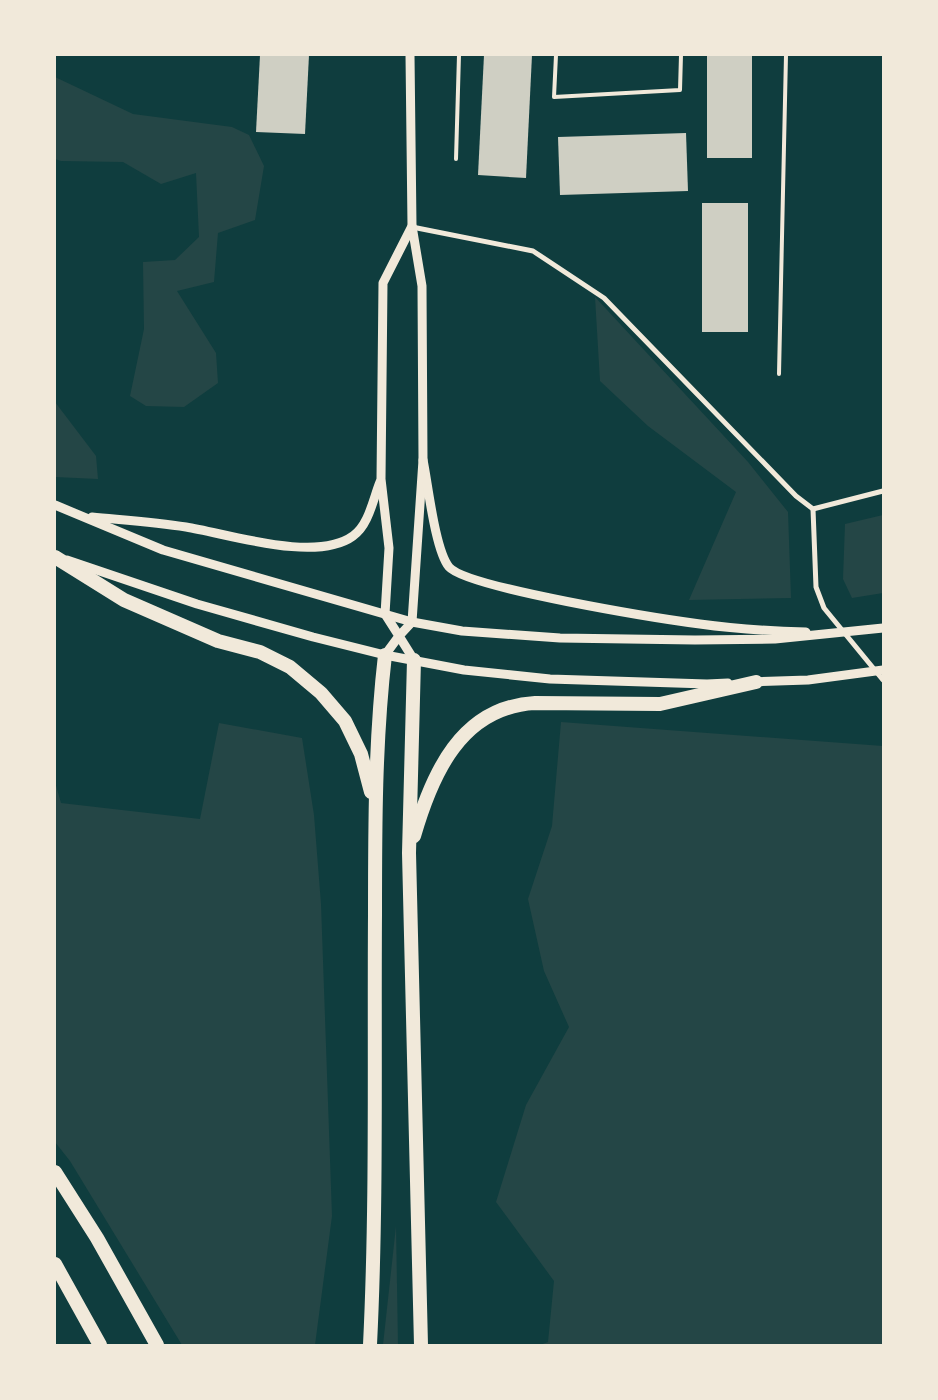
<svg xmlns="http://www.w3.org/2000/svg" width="938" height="1400" font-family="'Titillium Web',sans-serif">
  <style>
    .green { fill: #244646 }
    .building { fill: #cfcfc3 }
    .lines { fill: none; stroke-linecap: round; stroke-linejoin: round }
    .service { stroke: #f1e9da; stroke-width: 4 }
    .minor { stroke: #f1e9da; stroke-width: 5 }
    .tertiary { stroke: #f1e9da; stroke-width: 9 }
    .trunk { stroke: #f1e9da; stroke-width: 14 }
  </style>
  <rect width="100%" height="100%" fill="#0f3d3e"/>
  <g class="green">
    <path d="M 55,77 L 133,114 L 232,127 L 249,135 L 264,166 L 255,220 L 218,233 L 214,282 L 177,291 L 216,353 L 218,383 L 184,407 L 146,406 L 130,396 L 144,329 L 143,262 L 175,260 L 199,237 L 196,173 L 161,184 L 123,162 L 61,161 L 55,159 Z"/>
    <path d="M 595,297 L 748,462 L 788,512 L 791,598 L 689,600 L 736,492 L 648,426 L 600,381 Z"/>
    <path d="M 55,402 L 96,456 L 98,479 L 55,477 Z"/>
    <path d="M 883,515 L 883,593 L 852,598 L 843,579 L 845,524 Z"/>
    <path d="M 561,722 L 883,746 L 883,1345 L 540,1345 L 548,1342 L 554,1281 L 496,1202 L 526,1105 L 569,1027 L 544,971 L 528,899 L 552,826 Z"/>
    <path d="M 219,723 L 302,738 L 314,815 L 321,904 L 332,1216 L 315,1345 L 182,1345 L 70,1161 L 55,1142 L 55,782 L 61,803 L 200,819 Z"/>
    <path d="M 396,1226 L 398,1345 L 383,1345 Z"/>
  </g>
  <g class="building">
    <path d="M 260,55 L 309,55 L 305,134 L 256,132 Z"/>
    <path d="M 484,55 L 532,55 L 526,178 L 478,175 Z"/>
    <rect x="707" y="55" width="45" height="103"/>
    <path d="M 686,133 L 688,191 L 560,195 L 558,137 Z"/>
    <rect x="702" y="203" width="46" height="129"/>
  </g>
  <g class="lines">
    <g class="service">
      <path d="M 556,55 L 554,97 L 680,90 L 681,55"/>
      <path d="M 456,159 L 459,55"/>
      <path d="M 779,374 L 786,55"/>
    </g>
    <g class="minor">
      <path d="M 412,227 L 533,251 L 604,298 L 796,496 L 813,509 L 883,491"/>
      <path d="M 813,509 L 816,587 L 824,608 L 883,680"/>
    </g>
    <g class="tertiary">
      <path d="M 412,226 L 422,286 L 423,460 L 412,622 L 399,636 L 414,660"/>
      <path d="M 423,460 C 428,484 435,550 449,567 C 467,588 662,619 700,624 C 735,629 771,631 806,632"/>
      <path d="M 55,505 L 163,550 L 412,622 L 462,631 L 560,638 L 695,640 L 775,639 L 883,628"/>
      <path d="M 92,517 C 123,520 155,522 186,527 C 229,534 316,563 353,536 C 369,525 373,499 380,482"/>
      <path d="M 67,560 L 197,604 L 313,637 L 385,655 L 464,670 L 550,679 L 707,684 L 728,683"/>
      <path d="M 385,655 L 399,636 L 385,614 L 389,548 L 381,479 L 383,283 L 412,226 L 410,55"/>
      <path d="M 751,682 L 808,680 L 883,670"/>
    </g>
    <g class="trunk">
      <path d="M 55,557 L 124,600 L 218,641 L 260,652 L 290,667 L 321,693 L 345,721 L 361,754 L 371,792"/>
      <path d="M 414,660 L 409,853 L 421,1345"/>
      <path d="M 414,836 C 432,774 461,707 535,703 L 660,704 L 756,682"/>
      <path d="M 55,1172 L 97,1238 L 157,1345"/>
      <path d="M 55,1264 L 100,1345"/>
      <path d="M 370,1345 C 377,1202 374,1058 375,915 C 375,828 375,741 385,655"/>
    </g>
  </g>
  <rect width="938" height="1400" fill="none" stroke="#f1e9da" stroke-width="112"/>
</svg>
